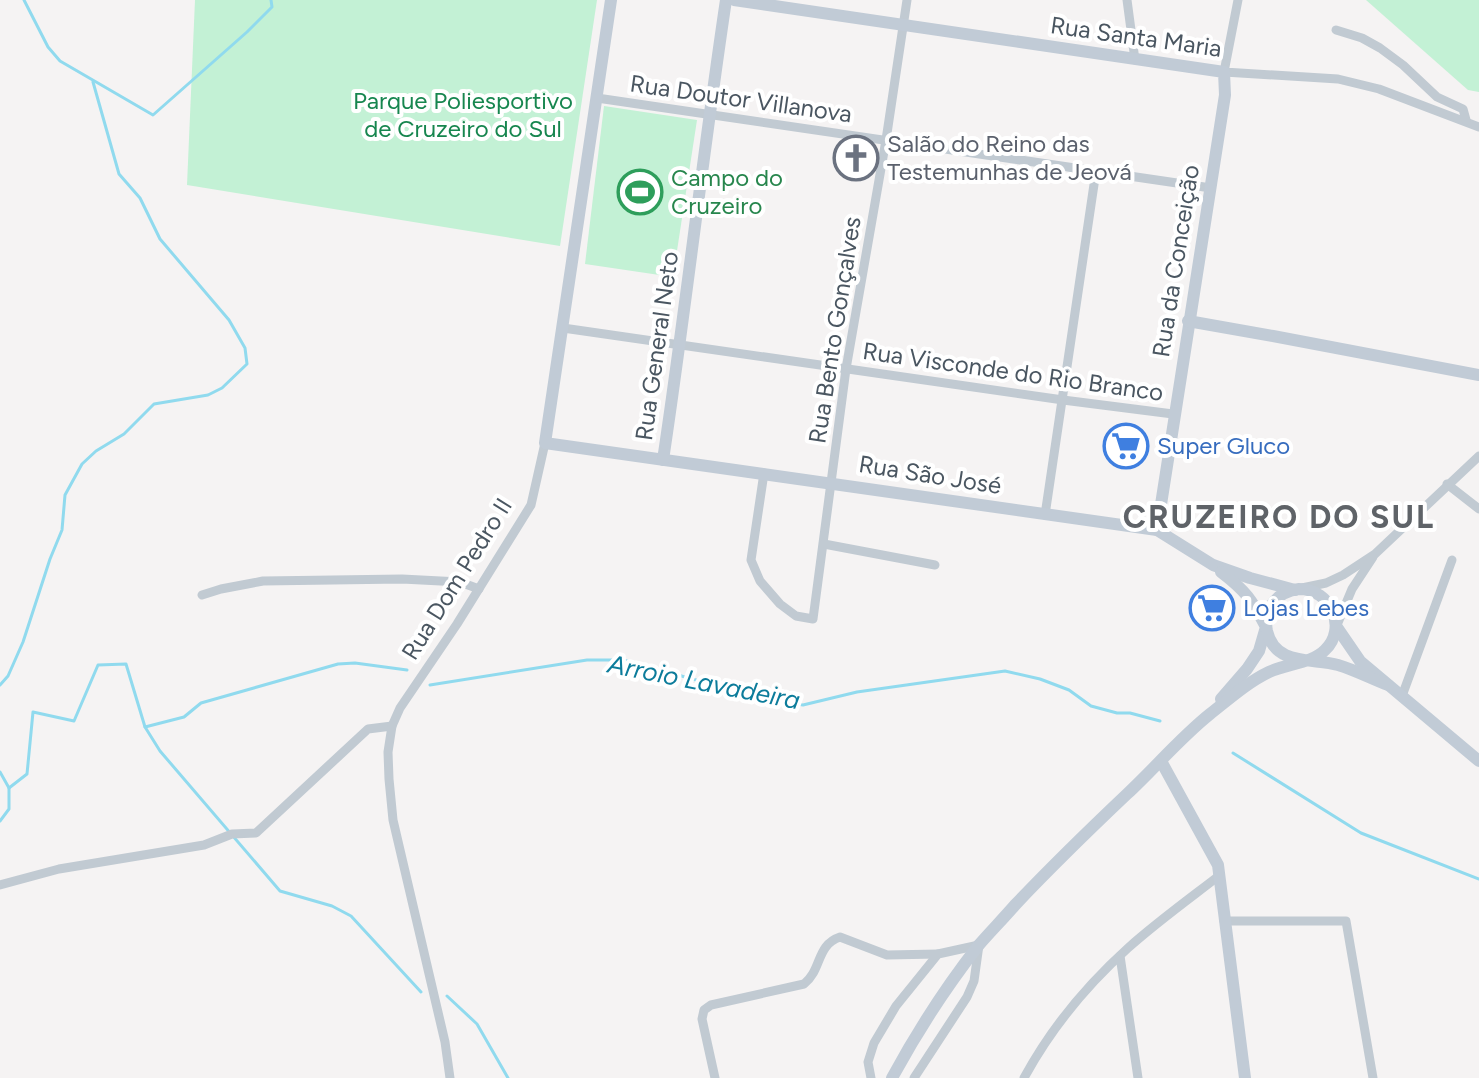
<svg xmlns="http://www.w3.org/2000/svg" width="1479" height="1078" font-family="Figtree,sans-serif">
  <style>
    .green { fill: #c3f1d5 }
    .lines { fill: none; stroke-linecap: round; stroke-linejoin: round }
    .stream { stroke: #90daee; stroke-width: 3 }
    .street { stroke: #c1cad2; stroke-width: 9 }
    .secondary { stroke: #c1cbd6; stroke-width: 12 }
    .labels { text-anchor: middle; stroke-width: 8; stroke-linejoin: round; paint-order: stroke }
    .street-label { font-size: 24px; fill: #4a5661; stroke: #fff }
    .park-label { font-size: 24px; fill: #17864f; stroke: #fff }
    .worship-label { font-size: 24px; fill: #5b616d; stroke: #fff; text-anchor: start }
    .leisure-label { font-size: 24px; fill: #27864d; stroke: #fff; text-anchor: start }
    .shop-label { font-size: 24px; fill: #366cbe; stroke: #fff; text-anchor: start }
    .water-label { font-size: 26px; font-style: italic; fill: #0c7c9b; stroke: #fff }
    .district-label { font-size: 32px; font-weight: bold; letter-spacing: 2px; fill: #5f6368; stroke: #fff }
  </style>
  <rect width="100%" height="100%" fill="#f5f3f3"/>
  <g class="green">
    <path d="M 195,0 L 597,0 L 560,246 L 187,185 Z"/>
    <path d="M 1366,0 L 1479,0 L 1479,92 L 1468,90 Z"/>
    <path d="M 604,106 L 697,120 L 673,277 L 585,264 Z"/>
  </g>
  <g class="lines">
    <g class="stream">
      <path d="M 24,0 L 48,47 L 60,61 L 153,115 L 247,32 L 272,7 L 271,0"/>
      <path d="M 0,685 L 8,676 L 23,642 L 50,559 L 62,530 L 65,495 L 82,464 L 96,451 L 124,434 L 154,404 L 208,395 L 222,388 L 247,364 L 245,348 L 229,320 L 160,239 L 140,198 L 119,174 L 93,82"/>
      <path d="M 430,685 L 587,660 L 623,660 L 769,700 L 803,705 L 857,692 L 1005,671 L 1040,679 L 1069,690 L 1091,706 L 1117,713 L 1130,713 L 1160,721"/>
      <path d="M 145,727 L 184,717 L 201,703 L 338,664 L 355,663 L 407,670"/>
      <path d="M 1233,753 L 1361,833 L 1479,879"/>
      <path d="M 0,772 L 9,788 L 27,774 L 33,712 L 74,721 L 98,665 L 126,664 L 145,727 L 160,751 L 280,891 L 332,906 L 351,916 L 421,992"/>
      <path d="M 0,821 L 9,809 L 9,788"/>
      <path d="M 447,996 L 477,1024 L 508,1078"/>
    </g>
    <g class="street">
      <path d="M 1127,0 L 1135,60"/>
      <path d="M 1238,0 L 1224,72 L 1338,79 L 1379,89 L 1479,127"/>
      <path d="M 1336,30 L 1362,38 L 1380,48 L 1403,65 L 1437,97 L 1463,109 L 1466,120"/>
      <path d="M 597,98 L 1211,188"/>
      <path d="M 563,328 L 1063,400 L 1173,414"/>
      <path d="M 764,473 L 751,560 L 760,581 L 780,604 L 796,616 L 813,619 L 846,369 L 886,140 L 907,0"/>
      <path d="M 1447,484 L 1479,509"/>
      <path d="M 1045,515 L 1096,171"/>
      <path d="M 824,544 L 935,565"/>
      <path d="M 1302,588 L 1326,583 L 1343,575 L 1375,554 L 1479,456"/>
      <path d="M 202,595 L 221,589 L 263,581 L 402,579 L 460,582 L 479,589"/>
      <path d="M 1337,625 L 1352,589 L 1373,557"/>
      <path d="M 1402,696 L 1452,560"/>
      <path d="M 0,885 L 59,869 L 204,845 L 232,834 L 256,833 L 368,729 L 392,726"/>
      <path d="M 1224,921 L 1346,921 L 1373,1078"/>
      <path d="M 1120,956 L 1138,1078"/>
      <path d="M 450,1078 L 445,1042 L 393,820 L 389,779 L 388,752 L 392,726 L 400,708 L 457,624 L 531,505 L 545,443"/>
      <path d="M 715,1078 L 702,1019 L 704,1010 L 711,1005 L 804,984 C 822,970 816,945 840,937 L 887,955 L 938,954"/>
      <path d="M 871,1078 L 868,1062 L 874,1043 L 896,1006 L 938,954 L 979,945 L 974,981 L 967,997 L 914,1078"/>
      <path d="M 1024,1078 C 1050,1030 1087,985 1128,948 C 1157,922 1189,899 1220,875"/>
    </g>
    <g class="secondary">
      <path d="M 611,0 L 545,443 L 1157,530 L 1213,565 L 1250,578 L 1295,590"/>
      <path d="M 734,0 L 1224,72 L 1225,95 L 1157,530"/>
      <path d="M 1188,321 L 1273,336 L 1479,375"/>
      <path d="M 663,460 C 686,307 703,153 726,0"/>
      <path d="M 1336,626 L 1360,661 L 1479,761"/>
      <path d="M 1221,699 L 1247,669 L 1259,651 L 1266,627 C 1252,600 1246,591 1221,572"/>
      <path d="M 1161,761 L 1218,865 L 1245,1078"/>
      <path d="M 892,1078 C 917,1032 946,987 978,946 C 990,932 1003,919 1015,905 C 1051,867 1089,830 1127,794 C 1155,768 1180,738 1210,714 C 1229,699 1248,682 1269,672 C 1286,664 1313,663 1325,650 C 1348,628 1331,589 1299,589 C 1289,590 1280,594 1273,603 C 1267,611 1265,621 1267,631 C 1275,666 1312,658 1338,665 C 1355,670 1372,679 1388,685"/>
    </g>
  </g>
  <defs>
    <g id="church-ring" transform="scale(2.3)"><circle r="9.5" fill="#fff" stroke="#6b7280" stroke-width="1.5"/><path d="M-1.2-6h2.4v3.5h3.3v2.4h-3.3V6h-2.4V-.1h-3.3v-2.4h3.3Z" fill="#6b7280"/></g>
    <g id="stadium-ring" transform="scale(2.3)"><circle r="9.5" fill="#fff" stroke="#2e9e5b" stroke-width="1.5"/><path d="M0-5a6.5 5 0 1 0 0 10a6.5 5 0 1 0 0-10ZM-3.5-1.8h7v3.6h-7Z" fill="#2e9e5b"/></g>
    <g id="supermarket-ring" transform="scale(2.3)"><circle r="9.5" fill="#fff" stroke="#3f7fe0" stroke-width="1.5"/><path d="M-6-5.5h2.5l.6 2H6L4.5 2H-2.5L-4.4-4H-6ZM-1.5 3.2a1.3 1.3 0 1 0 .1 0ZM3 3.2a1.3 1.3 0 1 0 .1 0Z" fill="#3f7fe0"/></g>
  </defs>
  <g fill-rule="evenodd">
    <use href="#church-ring" x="856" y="158"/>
    <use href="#stadium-ring" x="640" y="192"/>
    <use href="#supermarket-ring" x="1126" y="446"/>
    <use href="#supermarket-ring" x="1212" y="608"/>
  </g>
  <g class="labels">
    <g class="street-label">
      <text transform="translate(1136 37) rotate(8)" y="8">Rua Santa Maria</text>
      <text transform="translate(741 99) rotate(8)" y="8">Rua Doutor Villanova</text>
      <text transform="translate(1176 261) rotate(-81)" y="8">Rua da Conceição</text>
      <text transform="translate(835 330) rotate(-81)" y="8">Rua Bento Gonçalves</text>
      <text transform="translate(657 346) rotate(-82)" y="8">Rua General Neto</text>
      <text transform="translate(1013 372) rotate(8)" y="8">Rua Visconde do Rio Branco</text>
      <text transform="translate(930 475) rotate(9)" y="8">Rua São José</text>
      <text transform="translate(457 579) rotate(-58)" y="8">Rua Dom Pedro II</text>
    </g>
    <g class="park-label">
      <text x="463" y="109">Parque Poliesportivo<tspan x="463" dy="28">de Cruzeiro do Sul</tspan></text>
    </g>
    <g class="worship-label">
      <text x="887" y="152">Salão do Reino das<tspan x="887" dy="28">Testemunhas de Jeová</tspan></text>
    </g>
    <g class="leisure-label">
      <text x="671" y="186">Campo do<tspan x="671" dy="28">Cruzeiro</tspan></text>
    </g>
    <g class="shop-label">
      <text x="1157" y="454">Super Gluco</text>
      <text x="1243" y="616">Lojas Lebes</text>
    </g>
    <g class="water-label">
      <text transform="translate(704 682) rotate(11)" y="9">Arroio Lavadeira</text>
    </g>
    <g class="district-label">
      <text x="1279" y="528">CRUZEIRO DO SUL</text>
    </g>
  </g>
</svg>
